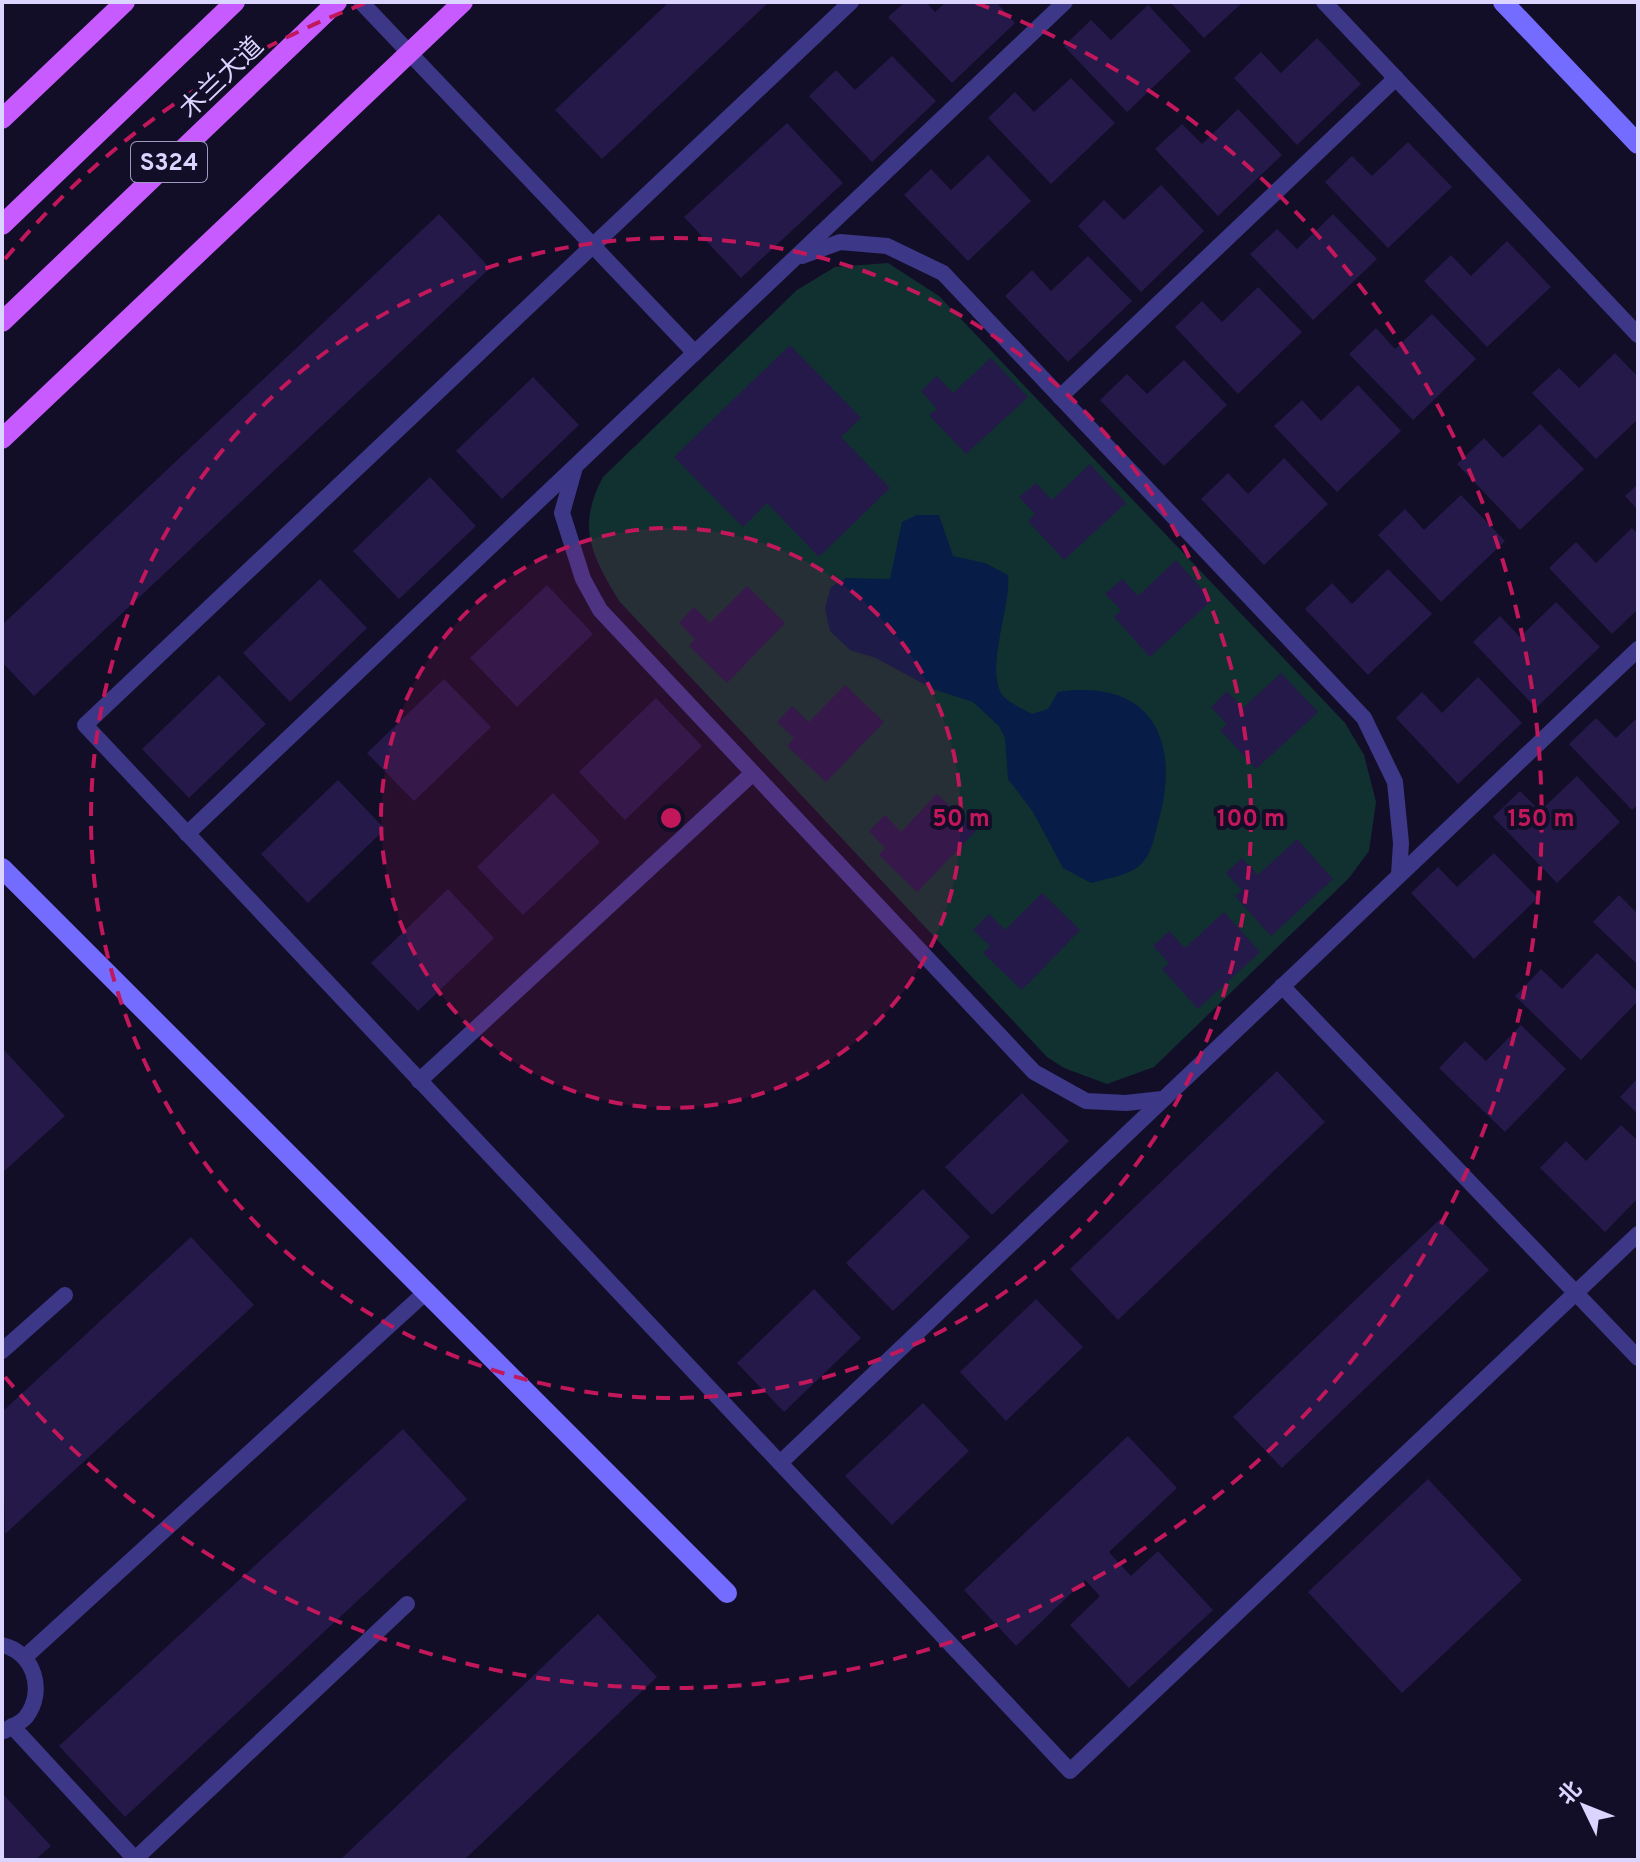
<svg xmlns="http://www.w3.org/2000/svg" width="1640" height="1862" font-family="Overpass,'Noto Sans SC',sans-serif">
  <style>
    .green { fill: #113131 }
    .water { fill: #071c46 }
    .building { fill: #241949 }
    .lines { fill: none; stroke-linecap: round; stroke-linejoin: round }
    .lane { stroke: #3d3788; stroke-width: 16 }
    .secondary { stroke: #746bff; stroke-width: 20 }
    .primary { stroke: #c75bff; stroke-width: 20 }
    .ring { fill: none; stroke: #c2185b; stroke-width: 4; stroke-dasharray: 14 10 }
    .labels { text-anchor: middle; stroke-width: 8; stroke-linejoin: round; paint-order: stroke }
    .shield { fill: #130e27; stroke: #9e99be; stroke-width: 2 }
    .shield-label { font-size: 24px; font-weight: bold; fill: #dad4ff }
    .street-label { font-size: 26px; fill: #dad4ff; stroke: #130e27 }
    .centre { fill: #c2185b; stroke: #130e27; stroke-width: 4 }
    .ring-label { font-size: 24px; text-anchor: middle; font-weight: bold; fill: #c2185b; stroke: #130e27; stroke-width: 8; stroke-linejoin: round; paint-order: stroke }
  </style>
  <rect width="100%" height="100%" fill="#130e27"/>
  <path class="green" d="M 888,263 L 939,296 L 1345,723 L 1364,755 L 1376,802 L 1369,851 L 1349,878 L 1154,1067 L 1107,1084 L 1064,1068 L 1047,1057 L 619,601 C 592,556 576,528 603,477 L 797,290 L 835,267 Z"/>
  <path class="water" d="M 917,515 L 939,515 L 953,556 L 985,563 L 1008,575 C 1012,605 982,676 1005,698 C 1012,704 1023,709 1032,714 L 1048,709 L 1058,692 C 1152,678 1182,741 1158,823 C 1154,838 1151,857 1138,867 C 1125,876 1106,879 1091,883 L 1063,868 L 1033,812 L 1008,779 L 1005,738 L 999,726 L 973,702 L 933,689 L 876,658 L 850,650 L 830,631 L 825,608 L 831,587 L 846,578 L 890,579 L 902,522 Z"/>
  <g class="building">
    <path d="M 669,2 L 769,2 L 602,159 L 555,110 Z"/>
    <path d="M 905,2 L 926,2 L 935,12 L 946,2 L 996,2 L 1015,23 L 952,83 L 888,17 Z"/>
    <path d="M 1170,2 L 1243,2 L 1204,38 Z"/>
    <path d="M 1148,5 L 1191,51 L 1127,112 L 1064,46 L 1091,20 L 1111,40 Z"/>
    <path d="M 1317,38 L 1361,84 L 1297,145 L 1234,78 L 1261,52 L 1281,73 Z"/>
    <path d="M 892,56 L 936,101 L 872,162 L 809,96 L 836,70 L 855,90 Z"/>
    <path d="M 1071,78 L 1115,123 L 1051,184 L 988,118 L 1015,92 L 1034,112 Z"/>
    <path d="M 1238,109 L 1282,155 L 1218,216 L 1155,149 L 1182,124 L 1202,144 Z"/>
    <path d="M 787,123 L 843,183 L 741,278 L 684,217 Z"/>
    <path d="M 1408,142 L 1452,187 L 1388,248 L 1325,182 L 1352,156 L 1372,176 Z"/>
    <path d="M 988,155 L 1031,201 L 968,261 L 904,195 L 931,169 L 951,190 Z"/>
    <path d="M 1161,185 L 1204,231 L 1141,292 L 1078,226 L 1104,200 L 1124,220 Z"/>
    <path d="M 439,214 L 490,268 L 34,696 L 2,662 L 2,625 Z"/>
    <path d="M 1333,214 L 1377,259 L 1313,320 L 1250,254 L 1277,229 L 1297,249 Z"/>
    <path d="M 1507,241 L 1551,287 L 1487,347 L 1424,281 L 1451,255 L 1471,276 Z"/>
    <path d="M 1088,256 L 1132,301 L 1068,362 L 1005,296 L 1032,270 L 1051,291 Z"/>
    <path d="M 1258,287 L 1302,332 L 1238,394 L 1175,327 L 1202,301 L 1222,322 Z"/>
    <path d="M 1432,314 L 1476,359 L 1413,420 L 1349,354 L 1376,328 L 1395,349 Z"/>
    <path d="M 790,345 L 861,418 L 841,437 L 890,488 L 819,557 L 767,503 L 743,527 L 674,457 Z"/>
    <path d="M 1615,353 L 1638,377 L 1638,419 L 1596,459 L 1532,393 L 1559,368 L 1579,388 Z"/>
    <path d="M 991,358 L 1028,397 L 966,454 L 929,415 L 937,409 L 921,391 L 937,376 L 953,393 Z"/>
    <path d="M 1184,360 L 1227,405 L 1164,466 L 1100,400 L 1127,374 L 1147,394 Z"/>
    <path d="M 533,377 L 579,425 L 502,499 L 456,451 Z"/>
    <path d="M 1358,385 L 1401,431 L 1337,492 L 1274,426 L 1302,400 L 1321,421 Z"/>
    <path d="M 1540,424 L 1584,469 L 1520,530 L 1457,464 L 1484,438 L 1503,458 Z"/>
    <path d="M 1284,458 L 1328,504 L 1264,565 L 1201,499 L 1228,473 L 1248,494 Z"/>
    <path d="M 1090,464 L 1126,503 L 1064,560 L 1028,521 L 1035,514 L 1019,497 L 1036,483 L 1052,500 Z"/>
    <path d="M 430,477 L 476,526 L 399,599 L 353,551 Z"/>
    <path d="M 1638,484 L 1638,510 L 1625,496 Z"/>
    <path d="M 1461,495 L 1505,541 L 1441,602 L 1378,535 L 1405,509 L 1424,530 Z"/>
    <path d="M 1632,528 L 1638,534 L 1638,609 L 1612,634 L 1549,568 L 1576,542 L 1596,563 Z"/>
    <path d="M 1176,560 L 1212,600 L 1150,657 L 1114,617 L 1121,610 L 1105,594 L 1122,579 L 1138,596 Z"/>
    <path d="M 1388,569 L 1432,614 L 1368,675 L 1305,609 L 1332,583 L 1352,604 Z"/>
    <path d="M 320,579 L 367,628 L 290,702 L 243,653 Z"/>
    <path d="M 547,585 L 593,634 L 517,707 L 470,658 Z"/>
    <path d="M 747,586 L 785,623 L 727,683 L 689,646 L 695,639 L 679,623 L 694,607 L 710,623 Z"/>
    <path d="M 1556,602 L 1600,647 L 1536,708 L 1473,642 L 1500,616 L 1520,637 Z"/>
    <path d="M 1281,673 L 1318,712 L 1256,769 L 1220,730 L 1227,724 L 1211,707 L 1227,691 L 1243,708 Z"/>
    <path d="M 219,675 L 266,724 L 189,798 L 142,749 Z"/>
    <path d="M 1478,677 L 1522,723 L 1458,784 L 1396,718 L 1422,692 L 1442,713 Z"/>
    <path d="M 444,679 L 491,727 L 414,801 L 367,753 Z"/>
    <path d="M 845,685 L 884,722 L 826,782 L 787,746 L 794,738 L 777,722 L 792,706 L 809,722 Z"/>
    <path d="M 656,698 L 702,746 L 625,820 L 579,772 Z"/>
    <path d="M 1638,717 L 1638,804 L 1632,810 L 1569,744 L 1596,718 L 1616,738 Z"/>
    <path d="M 1577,776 L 1620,822 L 1557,883 L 1493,817 L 1520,791 L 1540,811 Z"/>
    <path d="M 338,780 L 385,829 L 308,903 L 261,854 Z"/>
    <path d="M 553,793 L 600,842 L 523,915 L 477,867 Z"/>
    <path d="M 937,794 L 976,831 L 917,892 L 879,855 L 885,848 L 869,831 L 885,815 L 901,832 Z"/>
    <path d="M 1297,839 L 1333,879 L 1271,936 L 1235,896 L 1242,890 L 1226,873 L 1242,858 L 1258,875 Z"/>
    <path d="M 1494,853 L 1538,898 L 1474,959 L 1411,893 L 1438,867 L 1457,887 Z"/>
    <path d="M 448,889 L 494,938 L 418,1011 L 371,963 Z"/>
    <path d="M 1042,893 L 1080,930 L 1022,990 L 983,953 L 990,946 L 973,930 L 989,914 L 1005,930 Z"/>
    <path d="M 1619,895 L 1638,914 L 1638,965 L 1593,922 Z"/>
    <path d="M 1224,912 L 1260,952 L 1198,1009 L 1162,969 L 1169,963 L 1153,946 L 1169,931 L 1185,948 Z"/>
    <path d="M 1597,953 L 1638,992 L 1638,1001 L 1581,1060 L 1515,996 L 1541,969 L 1562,989 Z"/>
    <path d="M 1521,1025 L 1566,1069 L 1505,1132 L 1439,1068 L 1465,1041 L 1486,1061 Z"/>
    <path d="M 2,1048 L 65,1116 L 2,1173 Z"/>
    <path d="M 1277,1071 L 1325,1122 L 1118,1320 L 1070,1269 Z"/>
    <path d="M 1638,1078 L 1638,1114 L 1620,1097 Z"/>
    <path d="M 1022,1093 L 1069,1141 L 992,1215 L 945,1167 Z"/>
    <path d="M 1621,1125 L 1638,1141 L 1638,1198 L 1605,1232 L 1540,1168 L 1566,1141 L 1586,1161 Z"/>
    <path d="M 923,1189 L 970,1237 L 893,1311 L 846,1263 Z"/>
    <path d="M 1440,1219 L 1489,1270 L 1282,1468 L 1233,1417 Z"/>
    <path d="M 191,1237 L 254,1305 L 5,1534 L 2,1412 Z"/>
    <path d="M 814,1289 L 861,1338 L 784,1412 L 737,1363 Z"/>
    <path d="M 1036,1299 L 1083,1347 L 1006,1421 L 960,1372 Z"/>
    <path d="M 923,1403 L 969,1451 L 892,1525 L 845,1476 Z"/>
    <path d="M 403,1429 L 467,1499 L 125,1817 L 59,1746 Z"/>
    <path d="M 1128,1436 L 1177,1488 L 1109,1552 L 1131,1576 L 1158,1551 L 1213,1610 L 1129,1688 L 1070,1625 L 1100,1596 L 1085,1580 L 1016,1646 L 964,1590 Z"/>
    <path d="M 1428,1479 L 1522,1580 L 1402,1693 L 1308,1592 Z"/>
    <path d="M 598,1614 L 657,1677 L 464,1860 L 340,1860 Z"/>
    <path d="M 2,1793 L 51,1846 L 35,1860 L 2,1860 Z"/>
  </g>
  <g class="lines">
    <g class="lane">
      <path d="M 361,2 L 695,353"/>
      <path d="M 851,2 L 85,725 L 1070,1771 L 1638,1234"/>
      <path d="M 1324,2 L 1638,335"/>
      <path d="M 802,256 L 840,242 L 887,246 L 943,273 L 1364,718 L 1395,782 L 1401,843 L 1399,875"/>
      <path d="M 1060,397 L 1396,78"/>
      <path d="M 575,467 L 562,513 L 583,579 L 600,610 L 1034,1072 L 1086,1101 L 1126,1103 L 1162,1099"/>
      <path d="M 187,834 L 1065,2"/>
      <path d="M 1282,986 L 1638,1358"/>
      <path d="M 419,1081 L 753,773"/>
      <path d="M 2,1351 L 65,1295"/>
      <path d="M 780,1463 L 1638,649"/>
      <path d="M 2,1645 C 34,1652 46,1691 26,1717 C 21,1723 11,1727 4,1731"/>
      <path d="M 25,1657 L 426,1292"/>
      <path d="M 12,1726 L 135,1859"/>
      <path d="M 134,1860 L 407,1604"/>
    </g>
    <g class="secondary">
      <path d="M 1503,2 L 1638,144"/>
      <path d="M 2,868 L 727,1593"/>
    </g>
    <g class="primary">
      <path d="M 2,119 L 125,2"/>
      <path d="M 2,225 L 235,2"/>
      <path d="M 2,322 L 337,2"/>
      <path d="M 2,439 L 463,2"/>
    </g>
  </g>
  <circle cx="671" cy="818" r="290" fill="#c2185b" fill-opacity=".12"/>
  <g class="ring">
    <circle cx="671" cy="818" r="290"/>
    <circle cx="671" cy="818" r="580"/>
    <path d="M5 259A870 870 0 0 1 366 3M976 3A870 870 0 1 1 5 1377"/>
  </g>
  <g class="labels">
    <rect class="shield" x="131" y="142" width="76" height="40" rx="6"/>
    <g class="shield-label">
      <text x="169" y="170">S324</text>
    </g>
    <g class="street-label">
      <text transform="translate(221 77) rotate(-44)" y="9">木兰大道</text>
    </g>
  </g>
  <circle cx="671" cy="818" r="12" class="centre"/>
  <g class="ring-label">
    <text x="961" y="826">50 m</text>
    <text x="1251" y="826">100 m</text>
    <text x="1541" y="826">150 m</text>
  </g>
  <rect width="1640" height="1862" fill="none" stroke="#dad4ff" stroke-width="8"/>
  <g transform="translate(1584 1806) rotate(313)" stroke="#130e27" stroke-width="6" paint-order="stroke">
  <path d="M0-6L14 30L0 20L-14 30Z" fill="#dad4ff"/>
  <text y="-12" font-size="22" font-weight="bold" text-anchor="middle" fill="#dad4ff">北</text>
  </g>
</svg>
